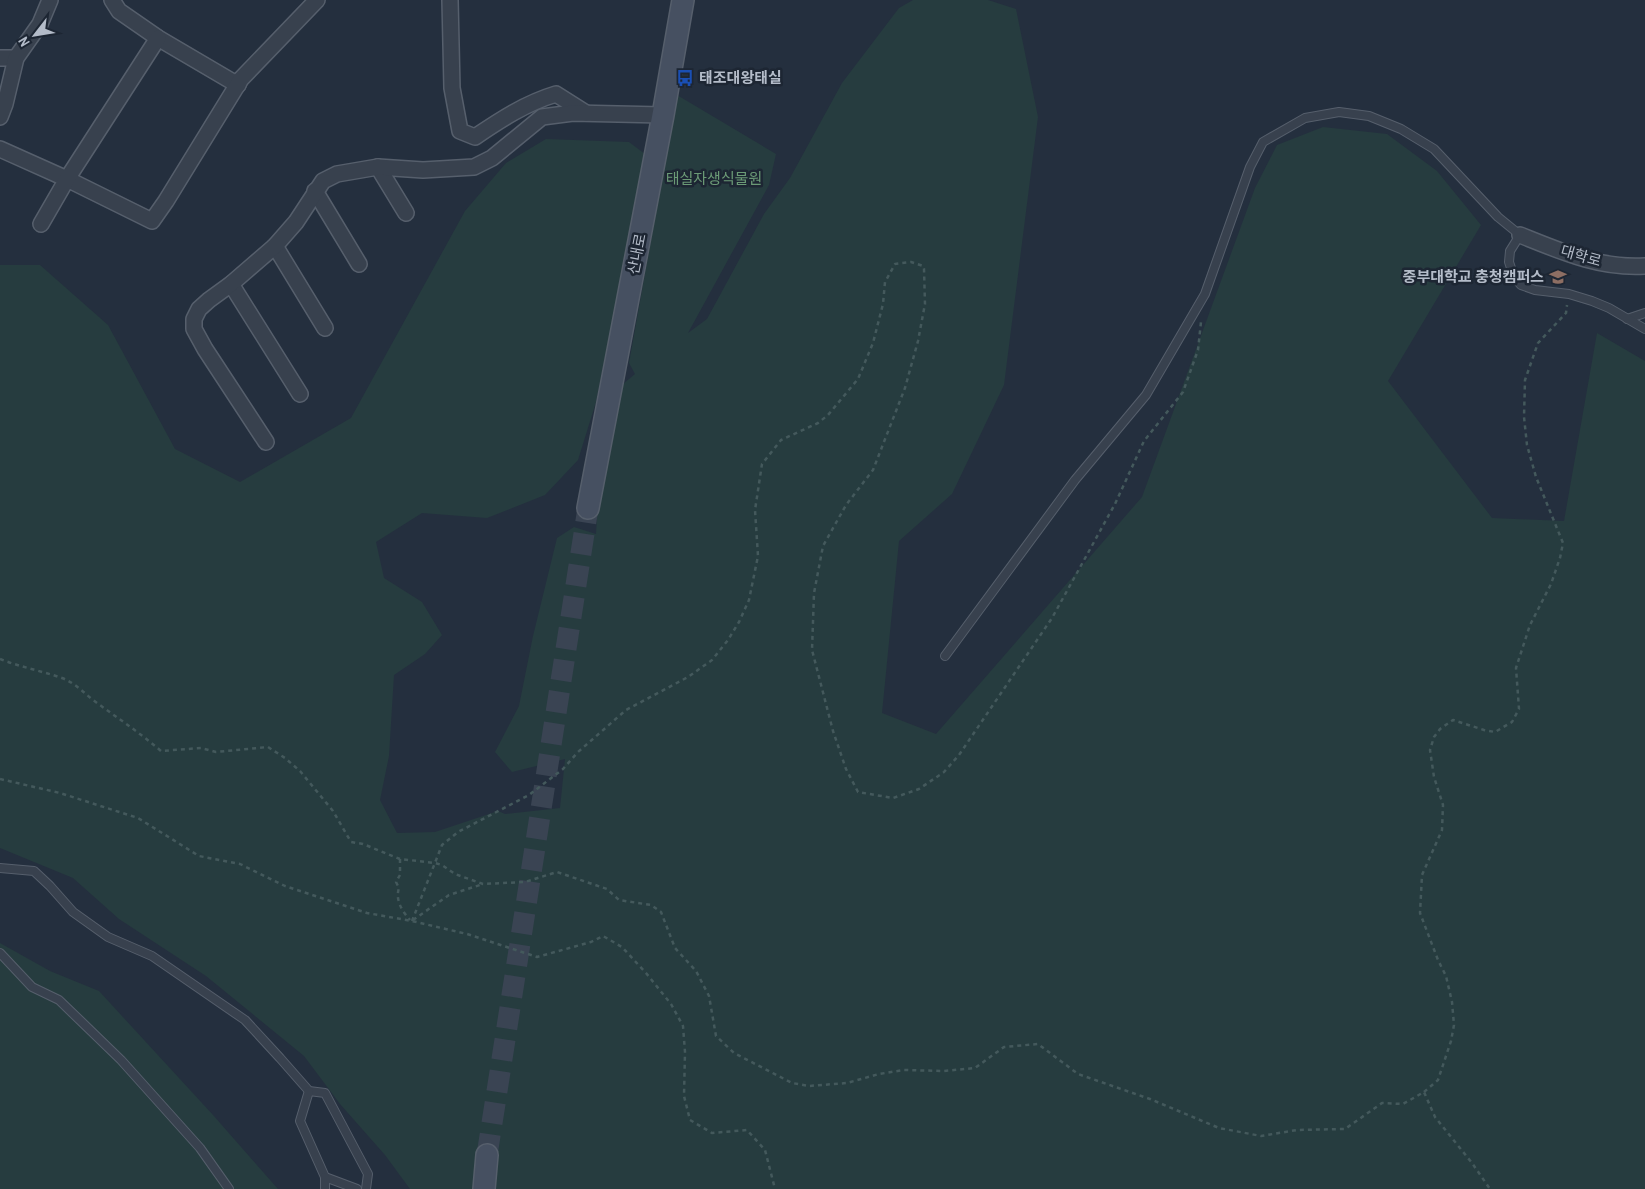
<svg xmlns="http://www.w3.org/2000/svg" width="1645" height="1189" font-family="'Archivo Narrow','Noto Sans KR',sans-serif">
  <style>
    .green { fill: #263c3f }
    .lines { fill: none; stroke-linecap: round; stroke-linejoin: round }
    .secondary-tunnel { stroke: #3a4453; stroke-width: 21; stroke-dasharray: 21 11; stroke-linecap: butt }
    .lane-casing { stroke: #565f6c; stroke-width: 10 }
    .street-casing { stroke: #565f6c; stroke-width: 18 }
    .secondary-casing { stroke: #565f6c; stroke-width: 24 }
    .path { stroke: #44595c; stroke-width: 2.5; stroke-dasharray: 4 4; stroke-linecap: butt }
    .lane { stroke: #38414e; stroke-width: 8 }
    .street { stroke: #38414e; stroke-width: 15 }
    .secondary { stroke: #465061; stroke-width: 21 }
    .labels { text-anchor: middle; stroke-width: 5; stroke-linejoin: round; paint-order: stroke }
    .poi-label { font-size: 15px; font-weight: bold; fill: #b4bcc9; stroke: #1d2633; text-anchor: start }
    .park-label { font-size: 15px; fill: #6b9a76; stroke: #1d2633 }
    .street-label { font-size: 15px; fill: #b4bcc9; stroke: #1d2633 }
  </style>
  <rect width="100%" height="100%" fill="#242f3e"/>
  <g class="green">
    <path d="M 913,0 L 988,0 L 1016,9 L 1038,117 L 1004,385 L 952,494 L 899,541 L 882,713 L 936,734 L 1142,497 L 1255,188 L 1277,145 L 1323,127 L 1387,134 L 1437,171 L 1481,225 L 1388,381 L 1492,518 L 1564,521 L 1597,333 L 1645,361 L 1645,1189 L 410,1189 L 385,1155 L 340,1104 L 304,1056 L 206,976 L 119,919 L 73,878 L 0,848 L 0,265 L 40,265 L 108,325 L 175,449 L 240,482 L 351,418 L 465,211 L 506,163 L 546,139 L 629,142 L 645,154 L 637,200 L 596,402 L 578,460 L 545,495 L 487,518 L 422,513 L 376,542 L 384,578 L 422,602 L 442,635 L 425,654 L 394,675 L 389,756 L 380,800 L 397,833 L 435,832 L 498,811 L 505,814 L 560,808 L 565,759 L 512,772 L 495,752 L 519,706 L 533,636 L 557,538 L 574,527 L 596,534 L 598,499 L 623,384 L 635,374 L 629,363 L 677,95 L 776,154 L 769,185 L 688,333 L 707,319 L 764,214 L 790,178 L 842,83 L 899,8 Z"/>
    <path d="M 0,943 L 50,971 L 99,991 L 213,1115 L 278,1189 L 0,1189 Z"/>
  </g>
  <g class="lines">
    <path class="secondary-tunnel" d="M 487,1155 L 588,508"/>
    <g class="lane-casing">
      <g id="lane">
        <path d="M 1627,319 L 1645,313"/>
        <path d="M 945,656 L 1075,480 L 1146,395 L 1205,294 L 1250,167 L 1263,142 L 1305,118 L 1339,112 L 1369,116 L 1401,129 L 1434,149 L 1498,217 L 1520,235 L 1510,251 L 1509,262 L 1514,277 L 1521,285 L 1535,290 L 1569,294 L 1592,301 L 1609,308 L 1645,329"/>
        <path d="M 0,868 L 34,871 L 50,886 L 73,912 L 108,937 L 152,956 L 245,1020 L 280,1058 L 309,1091 L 325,1093 L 368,1174 L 366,1189"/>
        <path d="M 0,953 L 32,987 L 59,1000 L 121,1060 L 200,1148 L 229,1189"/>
        <path d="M 309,1091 L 300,1121 L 325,1177 L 357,1189"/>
        <path d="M 325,1189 L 325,1177"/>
      </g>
    </g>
    <g class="street-casing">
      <g id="street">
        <path d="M 112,0 L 119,11 L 158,38 L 238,85"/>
        <path d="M 450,0 L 452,88 L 460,131 L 475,137 C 500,120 526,103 556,94 L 586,113"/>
        <path d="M 0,58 L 16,58"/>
        <path d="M 0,117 L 5,104 L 16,58 L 40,24 L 50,0"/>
        <path d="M 0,149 L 67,179 L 152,221 L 166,201 L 241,79 L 317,0"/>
        <path d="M 378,167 L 406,213"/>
        <path d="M 315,191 L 359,264"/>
        <path d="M 41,224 L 67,179 L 158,38"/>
        <path d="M 1520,235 C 1560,251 1600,269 1645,266"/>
        <path d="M 275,246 L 325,328"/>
        <path d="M 231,284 L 300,394"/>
        <path d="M 266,442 L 205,349 L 194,329 L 194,319 L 199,309 L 209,300 L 231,284 L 275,246 L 296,222 L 323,181 L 337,174 L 378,167 L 423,170 L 474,167 L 492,158 L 542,117 L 573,113 L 663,115"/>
      </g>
    </g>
    <g class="secondary-casing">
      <g id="secondary">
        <path d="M 588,508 L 663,115 L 683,0"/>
        <path d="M 484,1189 L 487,1155"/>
      </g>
    </g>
    <g class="path">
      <path d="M 0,659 C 20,667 42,671 62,678 C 75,683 83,692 93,700 C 116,717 139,732 161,751 L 201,748 L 216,752 L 268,747 L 285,758 L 300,771 L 333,811 L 351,842 L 363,844 L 400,859 L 435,863 L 442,865 L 455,874 L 483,884 L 525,882 L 557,872 L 607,889 L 619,900 L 651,905 L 661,912 L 675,948 L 696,971 L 709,996 L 716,1036 L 734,1053 L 792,1083 L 809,1086 L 847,1083 L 879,1074 L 904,1070 L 943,1071 L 975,1068 L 1004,1047 L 1038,1044 L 1078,1074 L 1150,1099 L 1219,1128 L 1261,1136 L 1297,1130 L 1345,1129 L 1382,1103 L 1403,1104 L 1424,1092 L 1435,1117 L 1472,1163 L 1490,1189"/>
      <path d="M 0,779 L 60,793 L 138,818 L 199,856 L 240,864 L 285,886 L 367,913 L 412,921 L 467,934 L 537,957 L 591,942 L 603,936 L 622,947 L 646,973 L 671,1004 L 683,1026 L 685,1052 L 684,1096 L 690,1120 L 712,1133 L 747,1130 L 765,1150 L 775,1189"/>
      <path d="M 400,859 L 400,875 L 396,882 L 399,888 C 395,900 402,911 410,920"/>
      <path d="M 413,920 L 449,895 L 483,884"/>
      <path d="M 412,921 L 442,845 L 458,832 L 529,795 L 563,769 L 578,752 L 626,710 L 688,677 L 712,660 L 728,640 L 739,622 L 749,600 L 758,556 L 755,510 L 762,464 L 781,440 L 818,423 L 828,415 L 858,379 L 873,343 L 883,304 L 885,282 L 895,264 L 911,262 L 923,266 L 924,269 L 925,304 L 918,341 L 905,388 L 873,470 L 846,505 L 823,546 L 814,593 L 812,650 L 833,731 L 846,769 L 858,792 L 893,798 L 919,789 L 944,772 L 959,755 L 1052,618 L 1115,504 L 1144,441 L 1183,392 L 1198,350 L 1201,322"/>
      <path d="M 1424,1092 L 1438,1080 L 1451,1041 L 1454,1025 L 1452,1002 L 1446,976 L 1438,960 L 1420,913 L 1422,875 L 1442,830 L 1443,805 L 1434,777 L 1430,750 L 1434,737 L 1440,729 L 1453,720 L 1484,730 L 1495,732 L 1512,722 L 1519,709 L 1516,668 L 1530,625 L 1551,584 L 1560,558 L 1563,543 L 1536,477 L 1527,445 L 1524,417 L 1525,380 L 1538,343 L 1566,313 L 1567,305"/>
    </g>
    <use href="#lane" class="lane"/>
    <use href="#street" class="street"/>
    <use href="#secondary" class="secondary"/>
  </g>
  <defs>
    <g id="bus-bare" transform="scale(1.35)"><path d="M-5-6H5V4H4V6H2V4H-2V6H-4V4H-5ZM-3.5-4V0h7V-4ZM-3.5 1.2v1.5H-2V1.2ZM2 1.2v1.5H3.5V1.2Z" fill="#1a4fb4" stroke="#1d2633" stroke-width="2.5" paint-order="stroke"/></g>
    <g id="university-bare" transform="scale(1.35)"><path d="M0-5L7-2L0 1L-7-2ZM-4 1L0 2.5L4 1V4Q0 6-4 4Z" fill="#8d6e63" stroke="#1d2633" stroke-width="2.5" paint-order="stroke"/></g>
  </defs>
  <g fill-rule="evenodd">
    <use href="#bus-bare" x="685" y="78"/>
    <use href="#university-bare" x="1558" y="277"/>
  </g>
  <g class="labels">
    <g class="poi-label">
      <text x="699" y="83">태조대왕태실</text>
      <text x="1544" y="282" text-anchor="end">중부대학교 충청캠퍼스</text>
    </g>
    <g class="park-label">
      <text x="714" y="184">태실자생식물원</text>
    </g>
    <g class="street-label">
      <text transform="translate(637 254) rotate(-79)" y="5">산내로</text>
      <text transform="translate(1581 256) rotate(16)" y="5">대학로</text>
    </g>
  </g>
  <g transform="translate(35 35) rotate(239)" stroke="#1d2633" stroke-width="4" paint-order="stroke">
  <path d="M0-4L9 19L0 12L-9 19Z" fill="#b4bcc9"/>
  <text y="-8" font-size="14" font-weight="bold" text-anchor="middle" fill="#b4bcc9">N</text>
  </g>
</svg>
